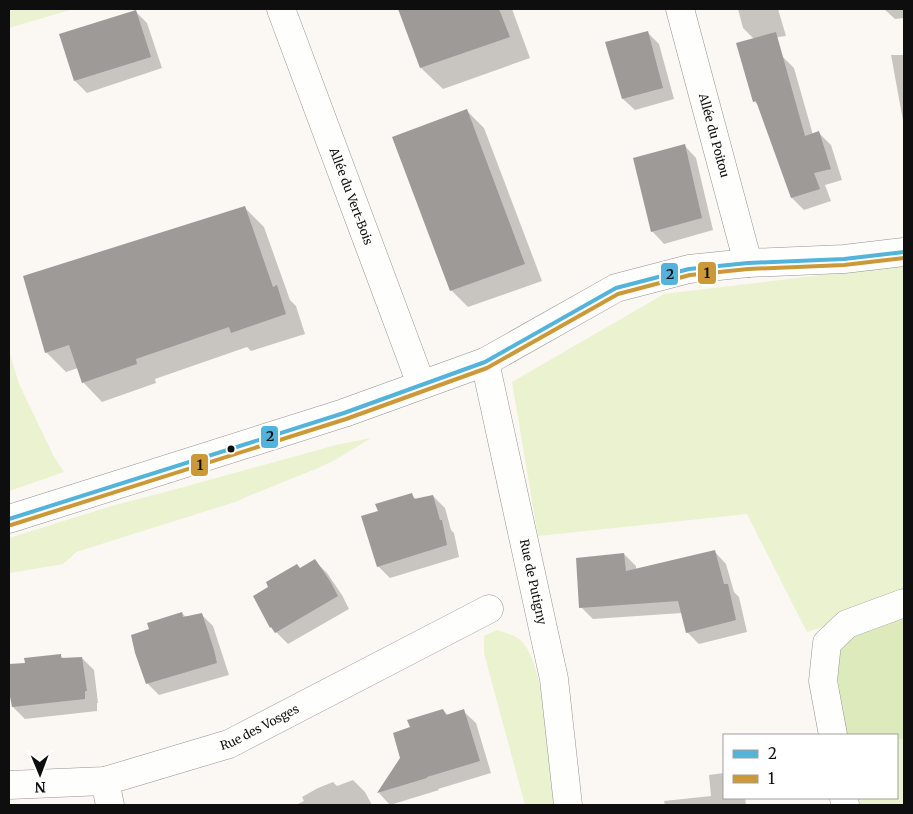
<svg xmlns="http://www.w3.org/2000/svg" width="913" height="814" font-family="Merriweather,serif">
  <style>
    .green { fill: #eaf2cf }
    .forest { fill: #ddebbc }
    .shadow { fill: #0003 }
    .building { fill: #9e9a98 }
    .lines { fill: none; stroke-linecap: round; stroke-linejoin: round }
    .minor-casing { stroke: #959391; stroke-width: 29 }
    .minor { stroke: #fefefd; stroke-width: 28 }
    .bus-1-casing { stroke: #fff; stroke-width: 8 }
    .bus-2-casing { stroke: #fff; stroke-width: 8 }
    .bus-1 { stroke: #52b4db; stroke-width: 4 }
    .bus-2 { stroke: #cc9938; stroke-width: 4 }
    .bus-dot { fill: #0e0e0e; stroke: #fff; stroke-width: 2 }
    .labels { text-anchor: middle; stroke-width: 5; stroke-linejoin: round; paint-order: stroke }
    .street-label { font-size: 12px; fill: #0e0e0e; stroke: #fff }
    .line-badge { stroke: #fff; stroke-width: 2 }
    .pale-badge-label { font-size: 14px; text-anchor: middle; font-weight: bold; fill: #111 }
  </style>
  <rect width="100%" height="100%" fill="#fbf7f2"/>
  <g class="green">
    <path d="M 9,9 L 73,9 L 9,28 Z"/>
    <path d="M 904,265 L 904,594 L 829,625 L 807,632 L 747,514 L 538,536 L 512,382 L 664,294 Z"/>
    <path d="M 9,351 L 19,384 L 54,457 L 64,472 L 9,491 Z"/>
    <path d="M 371,438 L 335,460 L 318,468 L 246,497 L 238,501 L 76,552 L 70,558 L 63,564 L 9,573 L 9,538 L 115,505 L 173,490 L 336,445 Z"/>
    <path d="M 497,630 C 505,632 513,635 519,639 C 532,649 537,675 541,690 L 556,805 L 525,805 L 484,653 L 484,636 Z"/>
    <path d="M 904,739 L 904,805 L 859,805 L 858,798 L 897,798 L 897,740 Z"/>
  </g>
  <path class="forest" d="M 904,594 L 904,739 L 897,740 L 897,735 L 847,735 L 829,625 Z"/>
  <g class="shadow">
    <path d="M 399,9 L 512,9 L 530,58 L 443,89 L 421,68 Z"/>
    <path d="M 738,9 L 778,9 L 786,36 L 755,40 L 743,28 Z"/>
    <path d="M 884,9 L 904,9 L 904,18 L 895,19 Z"/>
    <path d="M 136,12 L 147,23 L 162,68 L 87,93 L 75,81 Z"/>
    <path d="M 648,33 L 659,44 L 674,99 L 635,110 L 623,99 L 607,43 Z"/>
    <path d="M 891,55 L 904,55 L 904,126 Z"/>
    <path d="M 782,56 L 794,68 L 813,135 L 819,133 L 831,145 L 842,180 L 825,185 L 831,201 L 804,210 L 792,198 L 759,106 L 754,101 Z"/>
    <path d="M 467,111 L 484,128 L 542,281 L 468,307 L 451,290 Z"/>
    <path d="M 684,145 L 696,158 L 713,230 L 664,244 L 652,231 Z"/>
    <path d="M 245,208 L 264,227 L 290,300 L 296,306 L 305,334 L 251,351 L 247,347 L 155,379 L 156,383 L 102,402 L 83,382 L 78,368 L 66,372 L 46,352 Z"/>
    <path d="M 412,495 L 417,500 L 433,496 L 445,508 L 451,530 L 454,533 L 459,557 L 390,578 L 378,566 L 379,512 Z"/>
    <path d="M 714,551 L 726,564 L 734,592 L 739,597 L 747,632 L 699,644 L 687,632 L 682,613 L 593,619 L 581,607 L 624,554 L 636,566 L 636,570 Z"/>
    <path d="M 315,561 L 327,573 L 342,595 L 349,609 L 288,644 L 271,627 L 300,569 Z"/>
    <path d="M 182,613 L 187,618 L 201,614 L 213,626 L 229,675 L 159,695 L 147,683 L 150,630 Z"/>
    <path d="M 60,655 L 64,659 L 82,658 L 94,670 L 98,703 L 97,703 L 97,711 L 25,719 L 13,707 L 9,684 L 10,683 L 9,665 L 26,664 Z"/>
    <path d="M 443,710 L 448,715 L 463,711 L 476,723 L 491,773 L 438,789 L 439,790 L 390,805 L 379,793 L 402,759 L 411,728 Z"/>
    <path d="M 724,773 L 724,798 L 745,798 L 746,805 L 665,805 L 664,801 L 711,796 L 709,775 Z"/>
    <path d="M 353,780 L 365,792 L 372,805 L 296,805 L 304,801 L 302,797 L 318,788 L 333,782 L 337,786 Z"/>
  </g>
  <g class="building">
    <path d="M 398,9 L 499,9 L 510,37 L 420,68 Z"/>
    <path d="M 136,10 L 151,57 L 74,81 L 59,34 Z"/>
    <path d="M 648,31 L 663,88 L 622,99 L 605,42 Z"/>
    <path d="M 776,32 L 805,136 L 819,131 L 831,169 L 814,173 L 820,189 L 791,198 L 756,101 L 753,102 L 736,43 Z"/>
    <path d="M 467,109 L 525,264 L 450,291 L 392,137 Z"/>
    <path d="M 685,144 L 702,218 L 651,232 L 633,158 Z"/>
    <path d="M 245,206 L 273,287 L 277,285 L 286,314 L 231,333 L 229,327 L 136,359 L 137,364 L 82,383 L 69,345 L 45,353 L 23,276 Z"/>
    <path d="M 412,493 L 414,499 L 433,495 L 440,520 L 442,520 L 447,545 L 377,567 L 361,516 L 378,511 L 375,504 Z"/>
    <path d="M 715,550 L 724,584 L 728,584 L 736,620 L 686,633 L 678,601 L 579,608 L 576,558 L 624,553 L 626,571 Z"/>
    <path d="M 315,559 L 330,581 L 338,596 L 275,633 L 271,627 L 270,628 L 253,596 L 268,587 L 266,582 L 297,564 L 300,568 Z"/>
    <path d="M 182,612 L 183,617 L 202,613 L 214,650 L 217,663 L 146,684 L 135,653 L 131,635 L 149,629 L 147,623 Z"/>
    <path d="M 61,654 L 61,658 L 82,657 L 87,691 L 85,691 L 85,699 L 12,707 L 9,691 L 9,664 L 25,663 L 24,658 Z"/>
    <path d="M 443,709 L 446,715 L 464,709 L 480,761 L 427,777 L 427,778 L 377,793 L 400,758 L 393,733 L 410,727 L 407,720 Z"/>
  </g>
  <g class="lines">
    <g class="minor-casing">
      <g id="minor">
        <path id="s1" d="M 281,9 L 421,384"/>
        <path id="s2" d="M 680,9 L 748,263"/>
        <path id="s3" d="M 485,362 L 554,679 L 568,805"/>
        <path d="M 9,519 L 344,413 L 485,362 L 616,288 L 689,269 L 748,263 L 844,259 L 904,252"/>
        <path d="M 833,735 L 823,681 L 827,643 L 847,624 L 904,603"/>
        <path d="M 105,781 L 110,805"/>
        <path id="s4" d="M 9,785 L 105,781 L 229,744 L 489,609"/>
        <path d="M 844,798 L 845,805"/>
      </g>
    </g>
    <use href="#minor" class="minor"/>
    <g class="bus-1-casing">
      <path id="bus-1" d="M 9,519 L 344,413 L 485,362 L 616,288 L 689,269 L 748,263 L 844,259 L 904,252"/>
    </g>
    <g class="bus-2-casing">
      <path id="bus-2" d="M 11,525 L 346,419 L 487,368 L 618,294 L 690,275 L 748,269 L 844,265 L 904,258"/>
    </g>
    <use href="#bus-1" class="bus-1"/>
    <use href="#bus-2" class="bus-2"/>
  </g>
  <circle class="bus-dot" cx="231" cy="449" r="4.5"/>
  <g class="labels">
    <g class="street-label">
      <text dy="4" stroke="none"><textPath href="#s2" startOffset="131">Allée du Poitou</textPath></text>
      <text dy="4" stroke="none"><textPath href="#s1" startOffset="200">Allée du Vert-Bois</textPath></text>
      <text dy="4" stroke="none"><textPath href="#s3" startOffset="225">Rue de Putigny</textPath></text>
      <text dy="4" stroke="none"><textPath href="#s4" startOffset="260">Rue des Vosges</textPath></text>
    </g>
  </g>
  <g class="line-badge">
    <rect x="697" y="261" width="20" height="24" rx="5" fill="#cc9938"/>
    <rect x="660" y="262" width="19" height="24" rx="5" fill="#52b4db"/>
    <rect x="260" y="425" width="19" height="24" rx="5" fill="#52b4db"/>
    <rect x="190" y="453" width="19" height="24" rx="5" fill="#cc9938"/>
  </g>
  <g class="pale-badge-label">
    <text x="707" y="278">1</text>
    <text x="670" y="279">2</text>
    <text x="270" y="441">2</text>
    <text x="200" y="470">1</text>
  </g>
  <rect width="913" height="814" fill="none" stroke="#0e0e0e" stroke-width="20"/>
  <rect x="723" y="734" width="175" height="65" fill="#ffffff" stroke="#9f9f9f"/>
  <rect x="733" y="750" width="25" height="8" fill="#52b4db" stroke="#9f9f9f"/>
  <text x="768" y="759" font-size="15" fill="#0e0e0e">2</text>
  <rect x="733" y="775" width="25" height="8" fill="#cc9938" stroke="#9f9f9f"/>
  <text x="768" y="784" font-size="15" fill="#0e0e0e">1</text>
  <g transform="translate(40 774) rotate(179)" stroke="#ffffff" stroke-width="4" paint-order="stroke">
  <path d="M0-4L9 19L0 12L-9 19Z" fill="#0e0e0e"/>
  <text y="-8" font-size="14" font-weight="bold" text-anchor="middle" fill="#0e0e0e">N</text>
  </g>
</svg>
